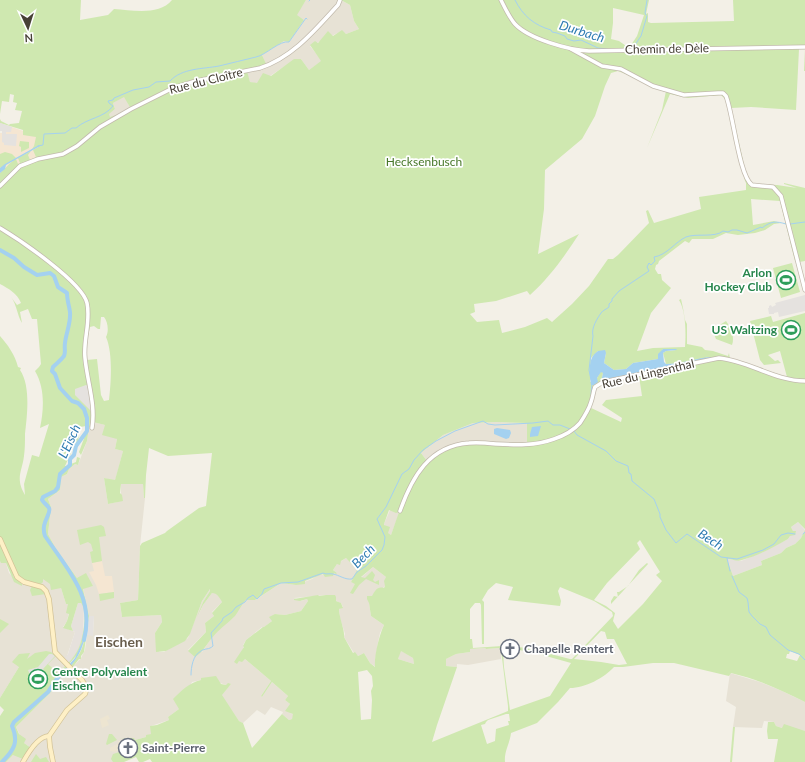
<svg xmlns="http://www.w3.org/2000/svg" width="805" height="762" font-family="Lato,sans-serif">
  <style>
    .residential { fill: #e7e2d5 }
    .commercial { fill: #f5e6d2 }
    .industrial { fill: #e6e1dc }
    .education { fill: #ede5d1 }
    .green { fill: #cfe8b0; fill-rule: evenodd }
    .parking { fill: #e5e2df }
    .water { fill: #a4d1f0 }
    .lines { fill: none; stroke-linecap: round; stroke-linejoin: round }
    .stream { stroke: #a4d1f0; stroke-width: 1 }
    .river { stroke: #a4d1f0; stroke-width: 4 }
    .tertiary-casing { stroke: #c2baad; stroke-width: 5 }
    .secondary-casing { stroke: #d3c397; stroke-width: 5.5 }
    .tertiary { stroke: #fff; stroke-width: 3.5 }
    .secondary { stroke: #fef0c6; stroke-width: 4 }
    .labels { text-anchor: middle; stroke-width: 3.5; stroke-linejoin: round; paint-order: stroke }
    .street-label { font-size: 12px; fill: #474036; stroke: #fff }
    .park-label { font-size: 12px; fill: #487829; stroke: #fff }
    .leisure-label { font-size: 12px; font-weight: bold; fill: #27864d; stroke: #fff; text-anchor: end }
    .worship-label { font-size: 12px; font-weight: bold; fill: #5b616d; stroke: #fff; text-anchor: start }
    .water-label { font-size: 13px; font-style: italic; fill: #2f7cb2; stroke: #fff }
    .quarter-label { font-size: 14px; font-weight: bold; fill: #695e4d; stroke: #fff }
  </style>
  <rect width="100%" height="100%" fill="#f3f0e7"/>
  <g class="residential">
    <path d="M 306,0 L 341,0 L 350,5 L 354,21 L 359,29 L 346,34 L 342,31 L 310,46 L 322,61 L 309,70 L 301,59 L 282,68 L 258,84 L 250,82 L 246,71 L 266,65 L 262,55 L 284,41 L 289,42 L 292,37 L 304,20 L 296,15 Z"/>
    <path d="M 124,96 L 131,109 L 118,117 L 110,118 L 108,114 L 115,109 L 113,103 Z"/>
    <path d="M 93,422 L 105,425 L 117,439 L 115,449 L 123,451 L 115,481 L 104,478 L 108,504 L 117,502 L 121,494 L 121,484 L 143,484 L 144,498 L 145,498 L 140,546 L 138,600 L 120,603 L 122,617 L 161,615 L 162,622 L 155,633 L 159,652 L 164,652 L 188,638 L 202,601 L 210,589 L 210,591 L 203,602 L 198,616 L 203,605 L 212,593 L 214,592 L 220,597 L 222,602 L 212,612 L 214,616 L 205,623 L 206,632 L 188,650 L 202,652 L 212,637 L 225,623 L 235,615 L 240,606 L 246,600 L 255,600 L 281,583 L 296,585 L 312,579 L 318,575 L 337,573 L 333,570 L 337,564 L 346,558 L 358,570 L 351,582 L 355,583 L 373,567 L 386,577 L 385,586 L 369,603 L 371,616 L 384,625 L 380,633 L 378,642 L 375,662 L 376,667 L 370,663 L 364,653 L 358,656 L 354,653 L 344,637 L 345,634 L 340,618 L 339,609 L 343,607 L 341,603 L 340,603 L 326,595 L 294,598 L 301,601 L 307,599 L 308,601 L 301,611 L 285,615 L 275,614 L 272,621 L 263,628 L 262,627 L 246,640 L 243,645 L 244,646 L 239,661 L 245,659 L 271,681 L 261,696 L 262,697 L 272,682 L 288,696 L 285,700 L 290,704 L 290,713 L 294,714 L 292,719 L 289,720 L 282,714 L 283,712 L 271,707 L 265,715 L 257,710 L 243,723 L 239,721 L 221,695 L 231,684 L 226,685 L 206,678 L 202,678 L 201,680 L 192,682 L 179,709 L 168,717 L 169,720 L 151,726 L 151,734 L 146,737 L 131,741 L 133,750 L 135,751 L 131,757 L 128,758 L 124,753 L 116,762 L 6,762 L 13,755 L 31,748 L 24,743 L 16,727 L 52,691 L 61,676 L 67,671 L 70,670 L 81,658 L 85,650 L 87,635 L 93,635 L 94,616 L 89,616 L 83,588 L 93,586 L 77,578 L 56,549 L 48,534 L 51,507 L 48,499 L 60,490 L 61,477 L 67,474 L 69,469 L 75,464 L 78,465 L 87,441 L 89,427 Z"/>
    <path d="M 496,422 L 527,423 L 528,443 L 481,443 L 469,441 L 460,443 L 450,446 L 434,454 L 427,461 L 421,453 L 443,435 L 473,423 Z"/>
    <path d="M 390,510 L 400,511 L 391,535 L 387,533 L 384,524 Z"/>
    <path d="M 0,561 L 6,563 L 9,573 L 18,582 L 13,574 L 9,562 L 33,583 L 37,583 L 43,578 L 51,584 L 61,588 L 66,604 L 71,604 L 67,621 L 63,627 L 75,632 L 67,656 L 69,664 L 67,667 L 65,666 L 58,673 L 48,664 L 19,667 L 0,698 Z"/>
    <path d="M 485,648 L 486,649 L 499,648 L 501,650 L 501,659 L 468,665 L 457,664 L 457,667 L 446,666 L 446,659 L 456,654 L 470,652 L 470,649 Z"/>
    <path d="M 400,650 L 413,658 L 414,664 L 398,659 Z"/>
    <path d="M 730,673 L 760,682 L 782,691 L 805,702 L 805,731 L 782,728 L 776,726 L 774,722 L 764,721 L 762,728 L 733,727 L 736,707 L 726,701 Z"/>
  </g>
  <g class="commercial">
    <path d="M 0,123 L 35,135 L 43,156 L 38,157 L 22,164 L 0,184 L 0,133 L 2,133 L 2,131 L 0,131 Z"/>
    <path d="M 102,561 L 105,576 L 112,576 L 114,592 L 99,594 L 96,585 L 89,572 L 94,571 L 92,563 Z"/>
  </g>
  <g class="industrial">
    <path d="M 798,522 L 805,530 L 801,538 L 795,544 L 786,548 L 781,553 L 761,561 L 762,565 L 733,576 L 727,559 L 741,561 L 763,552 L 788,539 L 793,531 L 791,527 Z"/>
    <path d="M 78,603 L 81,603 L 84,607 L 83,637 L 76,655 L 68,663 L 64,659 L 68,654 L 75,632 L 73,631 L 71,626 Z"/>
  </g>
  <g class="education">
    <path d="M 108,715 L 110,719 L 107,720 L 109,725 L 102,728 L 100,719 Z"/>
    <path d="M 118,741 L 121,741 L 122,743 L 122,747 L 120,750 L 115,752 L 110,751 L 110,748 L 119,743 Z"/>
  </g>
  <g class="green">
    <path d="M 0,0 L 81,0 L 80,20 L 108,15 L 114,9 C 132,10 159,16 172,0 L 306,0 L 297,15 L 304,20 L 289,42 L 284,41 L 262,55 L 267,66 L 247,71 L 250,82 L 257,83 L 263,73 L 271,76 L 294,59 L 301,59 L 309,70 L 321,61 L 310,45 L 315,41 L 318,43 L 328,31 L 333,36 L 342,30 L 346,34 L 359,29 L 354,21 L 350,5 L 341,0 L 649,0 L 646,14 L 648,13 L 648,22 L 651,23 L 734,21 L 733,0 L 805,0 L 805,71 L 804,71 L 805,49 L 799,49 L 796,110 L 751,107 L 731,108 L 747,178 L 753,184 L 777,185 L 797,188 L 784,184 L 784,183 L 805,188 L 805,261 L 799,262 L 795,261 L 780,201 L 751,199 L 753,225 L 774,221 L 781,223 L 774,224 L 765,230 L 755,233 L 738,235 L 726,233 L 713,239 L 692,239 L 689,243 L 685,241 L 659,261 L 658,264 L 656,265 L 655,269 L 658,274 L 661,274 L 662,280 L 671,288 L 651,313 L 637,351 L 653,348 L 685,347 C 686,334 686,311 679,300 L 681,299 L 683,308 L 685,320 L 687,324 L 687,344 L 702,347 L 705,350 L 713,351 L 728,356 L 729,353 L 730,359 L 787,377 L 780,351 L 768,355 L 775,361 L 778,360 L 781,363 L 764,365 L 760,360 L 750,321 L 771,316 L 773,322 L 805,313 L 805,529 L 798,522 L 791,527 L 793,531 L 796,531 L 795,535 L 790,536 L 788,539 C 774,547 758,556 742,560 C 737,562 732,559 727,559 L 733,576 L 762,565 L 761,561 L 781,553 L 786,548 L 795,544 L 801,538 L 805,530 L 805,702 C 781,690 757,679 731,673 L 729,676 L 674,663 L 653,663 L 623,667 L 614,667 C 604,678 585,688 570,688 L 558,702 L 537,723 L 511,733 C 510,743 504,751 505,762 L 152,762 L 150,759 L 143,762 L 139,762 L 136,757 L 124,762 L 113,762 L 111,759 L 113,754 L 123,751 L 126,756 L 129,758 L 133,756 L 134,750 L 133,750 L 131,741 L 132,741 L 132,739 L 120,739 L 134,738 L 135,740 L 146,737 L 146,735 L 151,734 L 150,726 L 157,725 L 169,720 L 168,717 L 179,709 L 173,699 C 182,690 189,683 201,680 L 201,678 L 216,676 L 221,684 L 226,685 L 228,683 L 231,684 L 222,695 L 239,721 L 243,723 L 252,748 L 282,714 L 289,720 L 292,719 L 293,714 L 285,711 L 290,704 L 285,700 L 288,696 L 272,682 L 262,697 L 261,696 L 271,681 L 245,659 L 242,662 L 239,661 L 237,664 L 234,662 L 244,647 L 243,646 L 246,640 L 263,627 L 264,627 L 272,621 L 269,617 L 275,614 L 285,615 L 301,611 L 308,601 L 307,599 L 300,601 L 294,600 L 294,599 L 318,595 L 319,596 L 326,595 L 335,595 L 336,597 L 336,601 L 341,603 L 343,608 L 339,609 C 339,617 345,631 344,637 L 353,653 L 355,652 L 358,656 L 364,653 L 370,663 L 375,667 C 374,656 379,636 384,625 L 371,616 L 369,603 L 367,599 L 367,596 L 372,596 C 375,591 377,586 384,588 L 385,586 L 384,581 L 386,577 L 373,567 L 361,577 L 365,578 L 372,571 L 375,575 L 373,580 L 375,582 L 379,580 L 379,585 L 366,579 L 359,585 L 353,594 L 350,593 L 355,584 L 351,582 L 357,570 L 346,558 L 341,561 L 340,565 L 337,564 L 333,570 L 337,573 L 336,574 L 334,573 L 333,576 L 325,577 L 323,574 L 305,581 L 305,584 L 296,585 L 281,583 L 255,600 L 246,600 C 241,605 239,611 235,616 C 228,623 219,629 212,638 C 206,645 203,652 195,657 L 188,651 L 206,632 L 205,623 L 214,616 L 212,613 L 222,602 C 220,598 217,593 212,593 L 203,605 L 197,617 L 203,602 L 210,591 L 210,589 L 202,601 L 190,634 L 185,641 L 166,651 L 156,652 L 155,633 L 162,622 L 161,615 L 122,617 L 120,603 L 138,600 L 140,546 L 142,543 L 165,533 L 167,531 L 199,508 L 206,506 L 212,453 L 168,456 L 149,448 L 146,475 L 145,498 L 144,498 L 143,484 L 121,484 L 120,493 L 122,495 L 123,501 L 108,504 L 104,478 L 115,480 L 123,451 L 115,449 L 117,439 L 102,435 L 105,425 L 93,422 L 92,428 L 89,427 L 87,441 L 81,455 L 79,452 L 89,425 L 86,424 L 86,426 L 80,427 L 78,442 L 75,444 L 65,466 L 70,466 L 71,464 L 76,462 L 77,457 L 80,458 L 78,465 L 75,464 L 69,469 L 67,474 L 61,477 L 60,490 L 48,499 L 51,507 L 48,534 L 56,549 L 77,578 L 86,573 L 93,586 L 83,589 L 89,616 L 84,652 L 81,656 L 81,659 L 79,659 L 72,668 L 67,671 C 74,660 83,653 84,639 L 77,655 L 69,664 L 68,663 C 73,658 76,654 79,647 C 83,638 88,611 81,603 L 78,603 L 71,626 L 73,631 L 63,628 L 67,621 L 69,614 L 66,613 L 68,604 L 66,604 L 61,588 L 51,590 L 50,584 L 43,579 L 43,582 L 41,584 L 24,580 L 18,577 L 9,562 L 14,577 L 22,584 L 22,586 L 14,582 L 6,563 L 1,563 L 0,561 L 0,336 C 8,345 15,355 18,367 L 21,368 L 20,370 C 31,386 27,416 25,434 C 25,441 25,449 24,456 C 22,472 15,478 25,495 L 24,484 L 32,455 L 39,457 L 49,424 L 40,428 C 44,409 45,388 35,371 L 39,367 L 41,364 L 37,319 L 32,319 L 28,309 L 20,312 L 22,323 C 17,315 17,305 11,297 L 17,305 L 21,303 C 17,293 9,289 0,284 L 0,173 C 6,168 9,163 16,159 L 18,164 L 20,163 L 18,158 L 31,151 L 28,155 L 30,160 L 36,157 L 33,150 L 40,146 L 32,149 L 34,146 L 36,137 L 23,135 L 23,130 L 0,123 L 0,119 L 1,121 L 9,125 L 10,124 L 19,123 L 22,111 L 15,110 L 17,103 L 13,102 L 14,95 L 10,94 L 9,102 L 2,101 L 0,114 ZM 613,8 L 644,15 L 637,36 L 629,48 L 619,41 L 611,39 L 613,23 ZM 618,71 L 628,75 L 652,87 L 666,91 L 662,110 L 647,148 L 670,94 L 688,98 L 721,95 L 726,100 L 745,181 L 746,183 L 746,190 L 699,197 L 701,209 L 654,223 L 648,210 L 646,211 L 649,223 L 618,255 L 613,259 L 608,259 L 589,286 L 572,304 L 552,322 L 547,318 L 525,327 L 502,333 L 499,320 L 477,322 L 470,314 L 475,312 L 474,304 L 496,301 L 527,291 L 530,295 C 550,277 564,257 579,234 L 538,254 L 544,209 L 545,170 L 582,139 L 595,116 L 605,86 L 611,73 ZM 124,97 L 131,109 L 118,116 L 116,115 L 110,117 L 109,114 L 115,109 L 113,103 ZM 101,317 L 104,317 C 108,322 109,331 106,337 C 113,353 111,383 109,400 L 104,401 L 101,395 L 97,359 L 87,360 L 86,345 L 90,327 L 94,326 L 98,329 L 100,329 ZM 663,349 L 676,351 L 666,351 L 663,353 L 666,364 C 681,364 695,359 711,357 L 711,358 L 602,378 L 603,373 L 601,371 L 597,378 L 590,382 L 591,358 L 598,351 L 606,353 L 604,363 L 614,370 L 626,369 L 633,363 L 658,359 ZM 639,376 L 642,396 L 606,400 L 602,405 L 622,418 L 621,422 L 589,407 L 597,385 ZM 496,422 L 527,423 L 527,443 L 469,442 L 470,441 C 454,444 437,448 427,461 L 421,453 L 443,435 L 473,423 ZM 389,510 L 396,513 L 399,512 L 391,535 L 388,533 L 390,527 L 384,525 L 384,524 ZM 640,540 L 660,572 L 656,575 L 662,581 L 643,604 L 618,629 L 613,621 L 615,613 L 606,606 L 594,600 L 607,583 L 640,549 L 637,543 ZM 496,583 L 513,587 L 508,600 L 560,606 L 561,601 L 558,591 L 560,587 L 594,601 L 612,612 L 613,616 L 572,659 L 570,659 L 535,650 L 504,644 L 502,646 L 473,648 L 472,639 L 470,639 L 470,609 L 475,603 L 480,603 L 481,605 L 482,644 L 484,644 L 484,602 L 482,600 L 488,590 ZM 601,631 L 605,632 L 607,639 L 614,639 L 627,664 L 619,665 L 601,662 L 574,659 ZM 485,648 L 486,649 L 499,648 L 501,650 L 508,706 L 508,711 L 432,742 L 437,725 L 457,667 L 446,666 L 446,659 L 456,654 L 470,652 L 470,649 ZM 504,650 L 516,650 L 528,651 L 571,663 L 550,696 L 510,710 L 504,667 L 503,651 ZM 401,651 L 413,658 L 414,664 L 398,659 ZM 790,651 L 800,655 L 797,661 L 786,658 L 787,654 L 789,654 ZM 367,670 L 372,676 L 373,686 L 371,691 L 372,700 L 371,719 L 361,720 L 358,672 ZM 506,714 L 509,714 L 510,721 L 508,721 L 509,725 L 496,729 L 495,741 L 487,744 L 481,725 L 485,724 L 486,722 L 488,720 Z"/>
    <path d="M 20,141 L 29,142 L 29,148 L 21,152 L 21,147 L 19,146 Z"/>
    <path d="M 5,152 L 12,154 L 16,158 L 0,168 L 0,154 Z"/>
    <path d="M 792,263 L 800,292 L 781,298 L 773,268 Z"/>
    <path d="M 726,321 C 731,328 735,337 732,345 L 716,339 L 712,330 Z"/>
    <path d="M 101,525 L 104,527 L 106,536 L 99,537 L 102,561 L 92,563 L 90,552 L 93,551 L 91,544 L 88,542 L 80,545 L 77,530 Z"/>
    <path d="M 647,563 L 648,564 L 611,604 L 611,601 L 614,596 L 618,597 L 617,592 L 619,592 L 628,586 L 639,570 Z"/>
    <path d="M 32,586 L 40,588 L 46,594 L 32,596 L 30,590 Z"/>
    <path d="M 114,592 L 114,598 L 100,601 L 99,594 Z"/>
    <path d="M 0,619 L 9,624 L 0,633 Z"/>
    <path d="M 46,651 L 51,652 L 56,656 L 48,664 L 58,673 L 65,666 L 67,667 L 57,677 L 56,679 L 61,676 L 52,691 L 16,727 L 19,734 L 26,739 L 24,743 L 31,748 L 23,759 L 13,755 L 6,762 L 0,762 L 0,716 L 4,710 L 0,706 L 0,698 L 19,667 L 12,662 L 19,654 L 30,653 L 27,659 L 35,653 Z"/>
    <path d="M 768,722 L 774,722 L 776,726 L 782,728 L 784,724 L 805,731 L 805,762 L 774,762 L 778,739 L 768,739 L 767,731 Z"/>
    <path d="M 733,727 L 735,727 L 732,762 L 730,762 Z"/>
    <path d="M 109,734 L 112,734 L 117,740 L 107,745 L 106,744 Z"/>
    <path d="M 36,754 L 40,759 L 46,757 L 49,762 L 31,762 Z"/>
  </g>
  <g class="parking">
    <path d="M 0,123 L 12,127 L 11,132 L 6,132 L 6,134 L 17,134 L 16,146 L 4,145 L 4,143 L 2,142 L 2,131 L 0,131 Z"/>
    <path d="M 805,295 L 805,311 L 779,317 L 778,312 L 774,313 L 774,314 L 769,314 L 768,308 L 769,308 L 769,306 L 771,305 L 772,307 L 776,305 L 775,303 Z"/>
    <path d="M 86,385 L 88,386 L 92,412 L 75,395 L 75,389 Z"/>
    <path d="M 89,616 L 94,616 L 93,636 L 87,635 Z"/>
    <path d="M 49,654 L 52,654 L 55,656 L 43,669 L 44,670 L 30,675 L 28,670 L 38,667 Z"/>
  </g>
  <g class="water">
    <path d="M 39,145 L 40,146 L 6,165 L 5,169 L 0,173 L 0,168 L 5,164 Z"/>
    <path d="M 663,349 L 676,349 L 677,350 L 666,351 L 663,353 L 664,362 L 666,364 C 681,364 696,358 711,357 L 711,359 L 604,381 L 602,378 L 603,373 L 601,372 L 597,378 L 598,382 L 594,385 L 591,385 C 590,373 587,358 598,351 L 605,350 L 606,353 L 604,363 L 614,370 L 626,369 L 633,363 L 658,359 L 658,354 Z"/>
    <path d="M 541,426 L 538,436 L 530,437 L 530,434 L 532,427 Z"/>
    <path d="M 497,428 L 510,430 L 511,433 L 509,438 L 506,439 L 494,434 L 494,429 Z"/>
    <path d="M 85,636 C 82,654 71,669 55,680 L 75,658 Z"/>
  </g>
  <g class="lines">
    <g class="stream">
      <path d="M 515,0 C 523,16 534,25 551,30 L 552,32 L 557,33 L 565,36 L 567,39 L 574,41 L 581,40 L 598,48 L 607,49"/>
      <path d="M 309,1 L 310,0"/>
      <path d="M 646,15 L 645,13 L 647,0"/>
      <path d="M 633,48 L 641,36 L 647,16"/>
      <path d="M 616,49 L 632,48"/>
      <path d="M 38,146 L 43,145 L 44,134 L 65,133 L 72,128 L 76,128 C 87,118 104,118 113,106 L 109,103 L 108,101 L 113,100 L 114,98 L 133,90 L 149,87 L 156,82 L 170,81 C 182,68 203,69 219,66 C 231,63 244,60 256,57 C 266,55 280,40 289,42 L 306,18 L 307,19"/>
      <path d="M 790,224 L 805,222"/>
      <path d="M 591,380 L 589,370 L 593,336 C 591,328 597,319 601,313 C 603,310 607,309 609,307 L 609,304 L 612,301 L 612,299 L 619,291 L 649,271 L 647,267 L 649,263 L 651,265 L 655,261 L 654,257 C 667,255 675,242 686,237 C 696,233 715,238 723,231 L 728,232 L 732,230 L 737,230 L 747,233 L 761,227 L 762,228 C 771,221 776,221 786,224"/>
      <path d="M 591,394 L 592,384"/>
      <path d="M 574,431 L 577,435 L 606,451 L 616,461 L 628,466 L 629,473 L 631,474 L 632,481 L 654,499 L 660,514 L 660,517 L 666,530 L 676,543 L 687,534 L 721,557 L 737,559 L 763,550 L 774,544 L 781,535 L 788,533 L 795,534"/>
      <path d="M 803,534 L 805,532"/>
      <path d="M 727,558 L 730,571"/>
      <path d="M 732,576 L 739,592 L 747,598 L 748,602 L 749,612 L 752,616 L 760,624 L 766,627 L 770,635 L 788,650 L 799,654 L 805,660"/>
      <path d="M 191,675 C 191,667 193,655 201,651 C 205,648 209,650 213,646 L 211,633 L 222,621 L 223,618 L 232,612 L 236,607 L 245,602 L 248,598 L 253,595 L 257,599 L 262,594 L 264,589 L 281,583 L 298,582 L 323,573 C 327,575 329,573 333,574 C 339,575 345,580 352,579 L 357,572 L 366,566 L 382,550 L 384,545 L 385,537 L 377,519 L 386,507 L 402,474 L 409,469 L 414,460 L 423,450 L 436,441 L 455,431 L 483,421 L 488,424 L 495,425 L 533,423 L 548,421 L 553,425 L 560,425 L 570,429"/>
    </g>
    <g class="river">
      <path d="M 0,250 L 14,258 L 24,267 L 37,275 L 50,273 L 54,276 L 58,287 L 67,293 C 67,300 69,305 70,312 C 71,323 66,333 65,343 C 64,348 66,352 64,356 C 61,360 56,364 53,367 L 52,371 L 55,374 L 60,388 L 72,401 L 78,403 L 84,409 L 87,418 L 87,431 L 76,446 L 74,455 L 70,459 L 70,465 L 60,474 L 58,487 L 55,491 L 43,497 L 42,500 C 44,503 47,505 49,508 C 52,514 40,522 45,536 C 68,570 95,597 84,640"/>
      <path d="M 2,762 C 14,750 19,742 12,726 L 14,722 L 48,692 L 59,676"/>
    </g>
    <g class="tertiary-casing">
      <g id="tertiary">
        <path d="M 501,0 C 505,8 509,17 515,24 C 529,39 569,50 589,51 L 805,47"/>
        <path d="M 571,49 L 602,66 L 621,69 L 653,86 L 684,95 L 718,93 L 723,93 L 726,96 C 733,113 739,176 752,185 L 773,187 L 781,196 L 805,290"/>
        <path d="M 0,186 L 20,166 L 38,159 L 63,154 L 77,146 L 100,127 L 131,109 L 173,88 L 196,81 L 260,68 C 293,57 315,30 338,5 L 340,0"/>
        <path d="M 0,228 C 20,240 82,282 87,303 C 91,321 83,340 85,358 C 87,381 96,404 92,428"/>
        <path d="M 400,511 C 412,477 429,446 469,443 C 478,442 487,443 496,444 C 516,445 535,446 554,439 C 563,436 573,431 580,423 C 584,417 589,409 591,402 C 593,397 593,392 595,387 L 603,382 L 719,358 C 749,361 775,381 805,381"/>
      </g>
    </g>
    <g class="secondary-casing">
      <g id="secondary">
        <path d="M 0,539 L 17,577 L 24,582 L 42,587 L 46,591 L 49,599 L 55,652 L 82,680 L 87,688 L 85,694 L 67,710 L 49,736 L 50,747 L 53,762"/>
        <path d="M 23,762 C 28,753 38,736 49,736"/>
      </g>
    </g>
    <use href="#tertiary" class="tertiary"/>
    <use href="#secondary" class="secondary"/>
  </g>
  <defs>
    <g id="stadium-ring" transform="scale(1)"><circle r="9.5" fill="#fff" stroke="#2e9e5b" stroke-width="1.5"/><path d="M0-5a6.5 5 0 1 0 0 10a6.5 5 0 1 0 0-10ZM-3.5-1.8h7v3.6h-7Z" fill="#2e9e5b"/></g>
    <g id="church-ring" transform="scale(1)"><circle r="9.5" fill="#fff" stroke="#6b7280" stroke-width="1.5"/><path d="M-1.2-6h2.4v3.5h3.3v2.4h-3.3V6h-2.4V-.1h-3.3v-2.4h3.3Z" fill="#6b7280"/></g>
  </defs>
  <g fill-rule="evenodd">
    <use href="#stadium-ring" x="786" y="280"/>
    <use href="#stadium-ring" x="791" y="330"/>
    <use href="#church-ring" x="510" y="649"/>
    <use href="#stadium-ring" x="38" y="679"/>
    <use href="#church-ring" x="128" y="748"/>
  </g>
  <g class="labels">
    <g class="street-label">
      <text transform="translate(667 49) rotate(-1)" y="4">Chemin de Dèle</text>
      <text transform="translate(206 81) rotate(-14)" y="4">Rue du Cloître</text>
      <text transform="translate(648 374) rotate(-13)" y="4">Rue du Lingenthal</text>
    </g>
    <g class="park-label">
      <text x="424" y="166">Hecksenbusch</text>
    </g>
    <g class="leisure-label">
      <text x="772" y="277">Arlon<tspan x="772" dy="14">Hockey Club</tspan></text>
      <text x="777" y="334">US Waltzing</text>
      <text x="52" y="676" text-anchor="start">Centre Polyvalent<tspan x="52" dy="14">Eischen</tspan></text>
    </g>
    <g class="worship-label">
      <text x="524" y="653">Chapelle Rentert</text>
      <text x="142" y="752">Saint-Pierre</text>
    </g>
    <g class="water-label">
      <text transform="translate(582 31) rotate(17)" y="5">Durbach</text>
      <text transform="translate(69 441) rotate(-65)" y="5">L'Eisch</text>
      <text transform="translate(711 539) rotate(33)" y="5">Bech</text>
      <text transform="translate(363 556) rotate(-46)" y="5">Bech</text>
    </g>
    <g class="quarter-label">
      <text x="119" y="647">Eischen</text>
    </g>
  </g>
  <g transform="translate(28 28) rotate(176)" stroke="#ffffff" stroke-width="3" paint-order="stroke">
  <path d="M0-3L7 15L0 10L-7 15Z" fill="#474036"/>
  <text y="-6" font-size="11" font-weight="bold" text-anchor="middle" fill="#474036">N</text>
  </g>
</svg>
